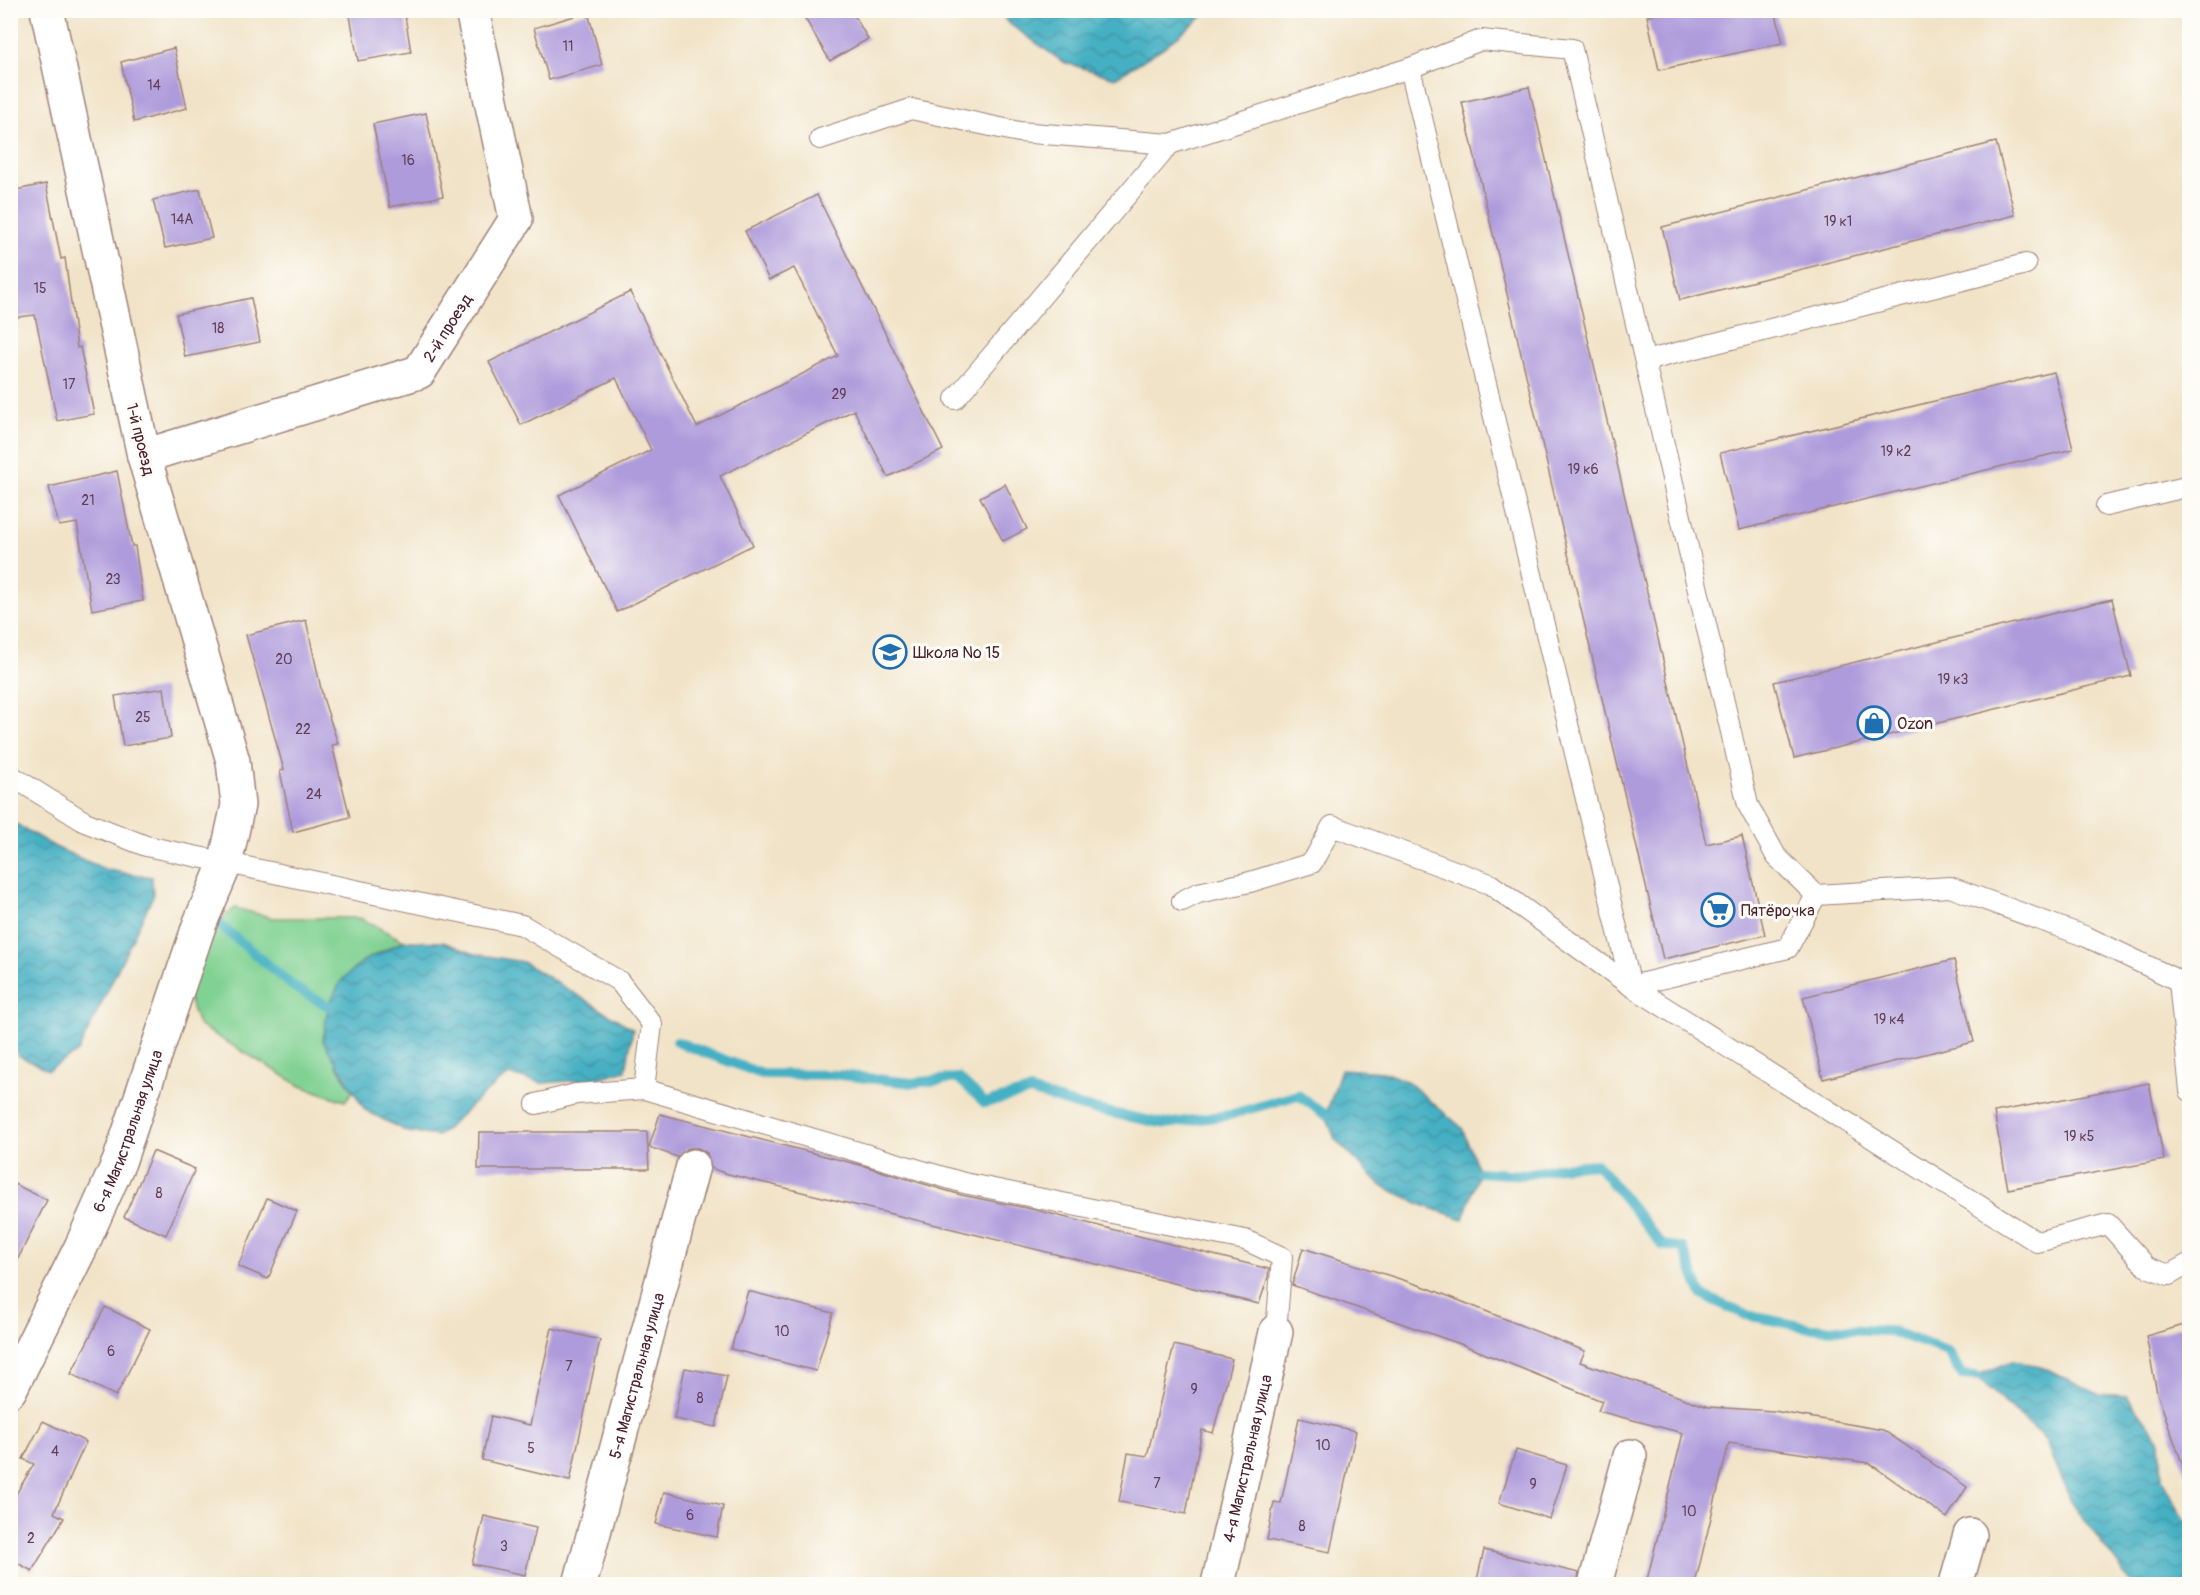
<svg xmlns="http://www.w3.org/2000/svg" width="2200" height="1595" font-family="Pangolin,sans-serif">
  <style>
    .green { fill: #80d192; stroke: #65785e; stroke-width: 1.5 }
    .water { fill: url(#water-waves); stroke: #486877; stroke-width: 1.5 }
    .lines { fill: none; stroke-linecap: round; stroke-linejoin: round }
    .stream { stroke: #45b0c3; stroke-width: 10 }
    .building { fill: #ae9bdb }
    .service-casing { stroke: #9e8179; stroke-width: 22 }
    .minor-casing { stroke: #9e8179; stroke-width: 36 }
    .service { stroke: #fff; stroke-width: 20 }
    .minor { stroke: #fff; stroke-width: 33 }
    .labels { text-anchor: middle; stroke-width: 6; stroke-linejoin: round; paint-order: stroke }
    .number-label { font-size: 14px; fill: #633e57 }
    .street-label { font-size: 16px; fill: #4a1f2b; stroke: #fdfcf7 }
    .poi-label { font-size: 16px; fill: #4a1f2b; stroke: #fdfcf7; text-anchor: start }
  </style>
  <defs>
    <pattern id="water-waves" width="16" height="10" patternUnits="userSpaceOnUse" patternTransform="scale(1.5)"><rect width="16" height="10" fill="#45b0c3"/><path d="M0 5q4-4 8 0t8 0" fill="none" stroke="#3c8f9f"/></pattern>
  </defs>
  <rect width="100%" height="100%" fill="#fdfcf7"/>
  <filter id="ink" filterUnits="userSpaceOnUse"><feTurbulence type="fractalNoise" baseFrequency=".0167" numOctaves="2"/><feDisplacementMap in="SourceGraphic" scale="12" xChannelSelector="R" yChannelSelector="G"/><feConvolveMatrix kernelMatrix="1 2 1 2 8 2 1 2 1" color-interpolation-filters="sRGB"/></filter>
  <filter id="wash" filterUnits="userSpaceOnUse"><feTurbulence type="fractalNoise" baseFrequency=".008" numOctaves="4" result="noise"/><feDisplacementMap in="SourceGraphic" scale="24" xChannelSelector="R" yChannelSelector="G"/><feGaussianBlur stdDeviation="1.35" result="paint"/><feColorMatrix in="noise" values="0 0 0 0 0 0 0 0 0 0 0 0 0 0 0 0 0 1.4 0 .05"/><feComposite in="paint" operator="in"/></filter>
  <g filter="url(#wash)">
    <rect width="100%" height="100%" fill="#f1e3c7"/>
    <path class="green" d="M 235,908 L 273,918 L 360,918 L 404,941 L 363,961 L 336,1065 L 353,1091 L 345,1101 L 301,1086 L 198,1025 L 188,996 L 213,926 Z"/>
    <g class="water">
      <path d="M 999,11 L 1209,11 L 1163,48 L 1115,78 L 1063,62 L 1007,22 Z"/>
      <path d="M 11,821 L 55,847 L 107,870 L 152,877 L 153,896 L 78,1052 L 48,1070 L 19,1056 L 11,1046 Z"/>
      <path d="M 404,941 L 443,942 L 475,954 L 523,962 L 633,1029 L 626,1070 L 596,1079 L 542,1083 L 509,1075 C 481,1092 463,1116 438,1136 L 407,1132 L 365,1110 L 323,1041 L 328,1006 L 341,981 L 363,961 Z"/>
      <path d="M 1341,1069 L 1384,1072 L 1408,1082 L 1462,1128 L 1479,1172 L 1463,1219 L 1422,1205 L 1380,1185 L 1335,1139 L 1326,1115 Z"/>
      <path d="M 2012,1361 L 2041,1366 L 2098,1394 L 2127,1396 L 2160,1440 L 2162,1479 L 2181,1514 L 2189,1525 L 2189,1584 L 2132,1584 L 2072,1503 L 2045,1439 L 1975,1376 Z"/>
    </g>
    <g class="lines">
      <g class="stream">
        <path d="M 219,924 L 294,987 L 328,1006"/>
        <path d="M 677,1042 L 762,1074 L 840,1075 L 912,1083 L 958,1078 L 985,1103 L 1030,1091 L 1082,1107 L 1166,1124 L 1229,1115 L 1298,1095 L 1326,1115"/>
        <path d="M 1479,1172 L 1523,1175 L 1560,1167 L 1597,1164 L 1662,1245 L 1683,1248 L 1702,1295 L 1746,1315 L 1811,1328 L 1890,1331 L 1947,1351 L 1962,1375 L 1975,1376"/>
      </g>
    </g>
    <g id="blocks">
      <g class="building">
        <path d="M 349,10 L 404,10 L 411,52 L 358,61 Z"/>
        <path d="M 800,10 L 851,10 L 868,39 L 830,61 Z"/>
        <path d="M 1670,10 L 1775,10 L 1783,43 L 1659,70 L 1647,16 Z"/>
        <path d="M 588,12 L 602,65 L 549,80 L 534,28 Z"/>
        <path d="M 174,48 L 187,108 L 134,122 L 121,62 Z"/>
        <path d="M 1529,87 L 1706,844 L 1742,836 L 1765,935 L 1663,959 L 1462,102 Z"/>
        <path d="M 426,113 L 443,196 L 390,207 L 373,124 Z"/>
        <path d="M 1996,142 L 2015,215 L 1680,300 L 1662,227 Z"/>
        <path d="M 46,184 L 61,259 L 65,258 L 77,348 L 80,347 L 94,414 L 57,421 L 35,315 L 10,318 L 10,191 Z"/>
        <path d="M 200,189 L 212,238 L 165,248 L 153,200 Z"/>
        <path d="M 817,195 L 943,450 L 888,477 L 854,410 L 720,476 L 753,545 L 617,612 L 559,495 L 651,450 L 616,378 L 521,425 L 489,362 L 630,292 L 697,427 L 838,356 L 794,268 L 769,280 L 745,231 Z"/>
        <path d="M 251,298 L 260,342 L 185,357 L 176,314 Z"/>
        <path d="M 2054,372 L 2073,449 L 1739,530 L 1720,453 Z"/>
        <path d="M 117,471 L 132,546 L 135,546 L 143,601 L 92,610 L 77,523 L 59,526 L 49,487 Z"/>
        <path d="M 1005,484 L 1027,529 L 1003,541 L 980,497 Z"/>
        <path d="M 2112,599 L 2131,676 L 1794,758 L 1774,682 Z"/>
        <path d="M 306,620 L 323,698 L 338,744 L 332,745 L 350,817 L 293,832 L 280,771 L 284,770 L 246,635 Z"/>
        <path d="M 164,688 L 171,738 L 123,746 L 115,696 Z"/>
        <path d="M 1954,960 L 1974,1042 L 1823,1079 L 1803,997 Z"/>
        <path d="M 2149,1083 L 2164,1160 L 2008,1189 L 1994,1112 Z"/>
        <path d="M 660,1114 L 864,1166 L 961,1195 L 1036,1210 L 1269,1269 L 1268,1277 L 1259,1304 L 724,1173 L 711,1168 L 707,1153 L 698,1148 L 688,1148 L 677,1157 L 649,1147 Z"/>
        <path d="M 479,1132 L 647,1132 L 649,1169 L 478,1169 Z"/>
        <path d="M 153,1151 L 195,1169 L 166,1235 L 124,1217 Z"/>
        <path d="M 10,1182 L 47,1200 L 10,1275 Z"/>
        <path d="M 267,1198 L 297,1211 L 268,1279 L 238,1266 Z"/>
        <path d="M 1303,1248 L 1428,1288 L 1585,1351 L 1580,1362 L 1708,1407 L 1774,1411 L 1883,1430 L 1967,1487 L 1947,1518 L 1869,1463 L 1729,1443 L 1695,1584 L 1646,1584 L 1683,1433 L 1598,1411 L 1602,1401 L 1466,1346 L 1292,1285 Z"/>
        <path d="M 748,1291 L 833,1313 L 816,1371 L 731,1349 Z"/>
        <path d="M 105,1307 L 150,1329 L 116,1396 L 71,1374 Z"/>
        <path d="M 2184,1325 L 2190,1352 L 2190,1473 L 2186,1474 L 2157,1393 L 2146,1336 Z"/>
        <path d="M 552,1328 L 600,1340 L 570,1481 L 482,1460 L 491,1416 L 530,1425 Z"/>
        <path d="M 1174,1345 L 1232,1359 L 1213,1433 L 1202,1430 L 1186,1514 L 1119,1502 L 1128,1453 L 1147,1456 Z"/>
        <path d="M 685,1368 L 727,1376 L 716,1427 L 674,1419 Z"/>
        <path d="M 1299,1418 L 1356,1431 L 1330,1552 L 1267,1540 L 1274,1502 L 1281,1503 Z"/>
        <path d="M 43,1421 L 86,1442 L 54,1513 L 64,1518 L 32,1571 L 10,1559 L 10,1504 L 34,1464 L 23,1459 Z"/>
        <path d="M 1516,1450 L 1567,1465 L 1550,1519 L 1499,1503 Z"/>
        <path d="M 664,1492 L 723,1506 L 717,1537 L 656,1524 Z"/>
        <path d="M 484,1516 L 536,1528 L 525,1575 L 472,1564 Z"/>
        <path d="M 1484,1550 L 1579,1573 L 1577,1584 L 1476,1584 Z"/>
      </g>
    </g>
  </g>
  <g filter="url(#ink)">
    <use href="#blocks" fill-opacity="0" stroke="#9e8179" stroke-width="1.5"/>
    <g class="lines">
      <g class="service-casing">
        <g id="service">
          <path d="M 820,139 L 911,109 L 1019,132 L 1170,144 L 955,399"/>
          <path d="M 1170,144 L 1410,68"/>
          <path d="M 1645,361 L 2026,264"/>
          <path d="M 2106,506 L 2190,486"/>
          <path d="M 10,775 L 85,822 L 146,846 L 522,925 L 619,981 L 652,1024 L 644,1089 L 576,1094 L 536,1104"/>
          <path d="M 1182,901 L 1198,893 L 1250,882 L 1312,863 L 1332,826 L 1490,884 L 1631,986 L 1788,948 L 1816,895"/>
          <path d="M 2179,981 L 2190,1091"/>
          <path d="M 2190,982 L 2179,981 L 2087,937 L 1950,887 L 1816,895 L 1776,856 L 1748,805 L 1572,49 L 1481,40 L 1410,68 L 1631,986 L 2037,1242 L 2108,1224 L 2147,1267 L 2169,1275 L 2190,1263"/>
          <path d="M 644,1089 L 964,1183 L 1245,1240 L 1282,1257 L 1276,1332"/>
        </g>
      </g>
      <g class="minor-casing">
        <g id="minor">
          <path id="s1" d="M 144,456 L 419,372 L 516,219 L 472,10"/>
          <path id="s2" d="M 10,1390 L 81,1247 L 119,1162 L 200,923 L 225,864 L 238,805 L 233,761 L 144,456 L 47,10"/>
          <path id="s3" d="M 580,1584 L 693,1166"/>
          <path id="s4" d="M 1218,1584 L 1276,1332"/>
          <path d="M 1595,1584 L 1630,1456"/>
          <path d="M 1956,1584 L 1970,1535"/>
        </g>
      </g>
      <use href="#service" class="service"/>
      <use href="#minor" class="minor"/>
    </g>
  </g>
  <defs>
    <g id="school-ring" transform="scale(1.725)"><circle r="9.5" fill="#fdfcf7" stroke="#1f6fb2" stroke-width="1.5"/><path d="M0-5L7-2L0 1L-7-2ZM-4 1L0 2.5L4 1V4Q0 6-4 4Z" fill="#1f6fb2"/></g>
    <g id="shop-ring" transform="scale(1.725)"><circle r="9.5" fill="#fdfcf7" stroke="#1f6fb2" stroke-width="1.5"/><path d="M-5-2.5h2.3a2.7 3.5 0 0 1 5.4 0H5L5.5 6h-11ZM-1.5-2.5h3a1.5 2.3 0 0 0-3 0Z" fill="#1f6fb2"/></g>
    <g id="supermarket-ring" transform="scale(1.725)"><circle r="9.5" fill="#fdfcf7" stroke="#1f6fb2" stroke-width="1.5"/><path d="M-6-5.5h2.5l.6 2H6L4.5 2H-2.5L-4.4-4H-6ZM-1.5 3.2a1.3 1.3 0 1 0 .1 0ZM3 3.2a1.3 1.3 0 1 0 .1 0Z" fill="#1f6fb2"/></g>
  </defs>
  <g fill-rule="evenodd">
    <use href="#school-ring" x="890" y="652"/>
    <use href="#shop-ring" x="1874" y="723"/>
    <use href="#supermarket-ring" x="1718" y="910"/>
  </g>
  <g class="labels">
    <g class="number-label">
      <text x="568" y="51">11</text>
      <text x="154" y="90">14</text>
      <text x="408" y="165">16</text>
      <text x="182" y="224">14А</text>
      <text x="1838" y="226">19 к1</text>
      <text x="40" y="293">15</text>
      <text x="218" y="333">18</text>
      <text x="69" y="389">17</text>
      <text x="839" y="399">29</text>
      <text x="1896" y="456">19 к2</text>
      <text x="1583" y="474">19 к6</text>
      <text x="88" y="505">21</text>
      <text x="113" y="584">23</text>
      <text x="284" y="664">20</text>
      <text x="1953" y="684">19 к3</text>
      <text x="143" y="722">25</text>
      <text x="303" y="734">22</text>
      <text x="314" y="799">24</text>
      <text x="1889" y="1024">19 к4</text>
      <text x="2079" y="1141">19 к5</text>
      <text x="159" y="1198">8</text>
      <text x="782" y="1336">10</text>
      <text x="111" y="1356">6</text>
      <text x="569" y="1371">7</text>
      <text x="1194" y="1394">9</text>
      <text x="700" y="1403">8</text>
      <text x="1323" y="1450">10</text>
      <text x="531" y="1453">5</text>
      <text x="55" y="1456">4</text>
      <text x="1157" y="1488">7</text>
      <text x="1533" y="1489">9</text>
      <text x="1689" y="1516">10</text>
      <text x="690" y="1520">6</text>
      <text x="1302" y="1531">8</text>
      <text x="31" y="1543">2</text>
      <text x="504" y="1551">3</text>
    </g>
    <g class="street-label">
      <text dy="6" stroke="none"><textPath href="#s1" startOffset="340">2-й проезд</textPath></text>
      <text transform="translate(141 439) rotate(76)" y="6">1-й проезд</text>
      <text dy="6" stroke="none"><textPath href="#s2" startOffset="285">6-я Магистральная улица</textPath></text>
      <text dy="6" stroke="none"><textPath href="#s3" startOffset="216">5-я Магистральная улица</textPath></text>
      <text dy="6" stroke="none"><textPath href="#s4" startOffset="129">4-я Магистральная улица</textPath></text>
    </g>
    <g class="poi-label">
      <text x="913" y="658">Школа № 15</text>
      <text x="1897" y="729">Ozon</text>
      <text x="1741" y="916">Пятёрочка</text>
    </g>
  </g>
  <rect width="2200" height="1595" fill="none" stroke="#fdfcf7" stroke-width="36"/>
</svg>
